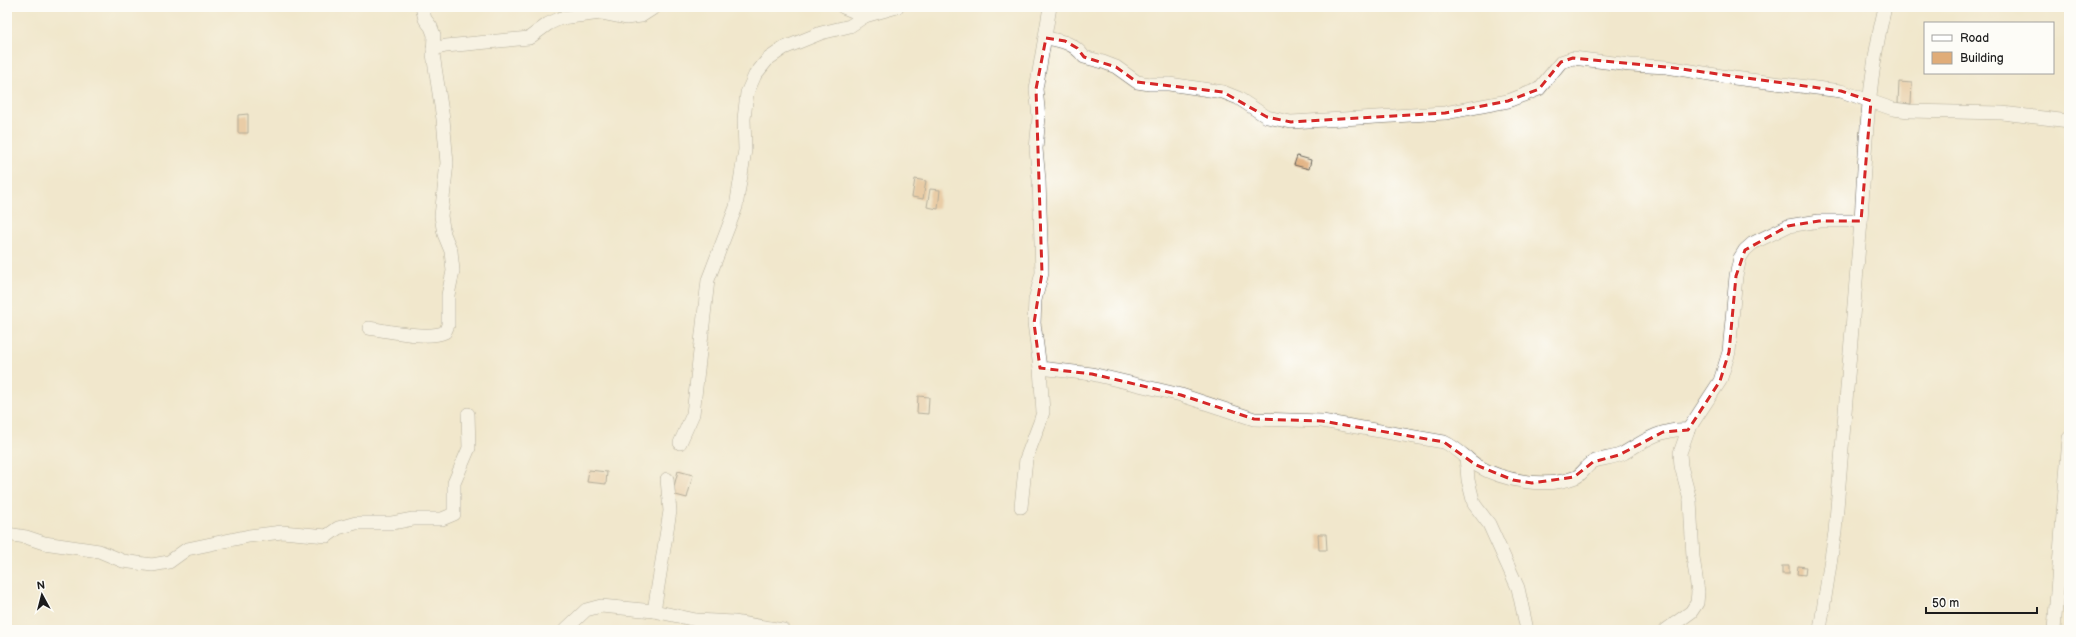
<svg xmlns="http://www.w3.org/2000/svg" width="2076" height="637" font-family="'Balsamiq Sans',sans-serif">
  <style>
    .building { fill: #e0ac78 }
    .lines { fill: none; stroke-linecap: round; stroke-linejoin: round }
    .street-casing { stroke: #67635a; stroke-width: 14 }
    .street { stroke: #fff; stroke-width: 13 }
    .marked { fill: none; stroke: #d62828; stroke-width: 3; stroke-dasharray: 8 5; stroke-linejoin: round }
  </style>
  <rect width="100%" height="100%" fill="#fdfcf7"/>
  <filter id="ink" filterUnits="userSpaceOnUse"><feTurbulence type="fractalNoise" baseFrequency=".025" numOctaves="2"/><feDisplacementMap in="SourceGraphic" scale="8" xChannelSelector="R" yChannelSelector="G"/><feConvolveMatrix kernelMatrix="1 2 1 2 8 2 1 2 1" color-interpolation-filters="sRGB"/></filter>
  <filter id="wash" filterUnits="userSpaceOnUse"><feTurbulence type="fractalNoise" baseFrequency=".012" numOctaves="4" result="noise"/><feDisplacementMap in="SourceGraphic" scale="16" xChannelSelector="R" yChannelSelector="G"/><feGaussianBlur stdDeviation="0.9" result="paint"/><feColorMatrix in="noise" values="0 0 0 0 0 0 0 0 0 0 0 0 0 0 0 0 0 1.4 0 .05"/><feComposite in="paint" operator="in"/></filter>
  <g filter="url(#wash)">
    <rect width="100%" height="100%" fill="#f1e7cc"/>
    <g id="blocks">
      <g class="building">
        <path d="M 1899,82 L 1912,83 L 1911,104 L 1898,103 Z"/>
        <path d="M 248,114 L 248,133 L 238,133 L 238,115 Z"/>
        <path d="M 1297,156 L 1311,160 L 1309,169 L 1294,165 Z"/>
        <path d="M 915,179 L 926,181 L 923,199 L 912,197 Z"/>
        <path d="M 930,189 L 940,190 L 938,209 L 927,207 Z"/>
        <path d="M 918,396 L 929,397 L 928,414 L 917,413 Z"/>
        <path d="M 589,470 L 607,472 L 606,484 L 587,482 Z"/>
        <path d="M 678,471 L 693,475 L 687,498 L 672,494 Z"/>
        <path d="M 1318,534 L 1326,534 L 1327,550 L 1319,550 Z"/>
        <rect x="1782" y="566" width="7" height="8"/>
        <path d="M 1798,566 L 1806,567 L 1805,575 L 1797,574 Z"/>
      </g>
    </g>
  </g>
  <g filter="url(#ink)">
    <use href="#blocks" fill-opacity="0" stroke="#67635a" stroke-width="1"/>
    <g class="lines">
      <g class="street-casing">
        <g id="street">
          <path d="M 843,7 L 865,16"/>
          <path d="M 1046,38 C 1062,41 1074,43 1084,57 L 1103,62 L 1116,67 L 1137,82 L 1150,84 L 1169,84 L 1223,92 L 1238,98 L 1267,117 L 1291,122 L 1445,113 L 1508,101 L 1539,89 L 1561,62 L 1573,58 L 1630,65 L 1667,67 L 1734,78 L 1841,91 L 1893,109 L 1909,111 L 2002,113 L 2069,121"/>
          <path d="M 433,49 L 446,46 L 529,38 L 548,24 L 561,18 L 601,13 L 626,18 L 641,16 L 655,7"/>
          <path d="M 369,328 C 386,331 429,340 445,332 L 448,325 L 448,295 L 453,271 L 451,251 L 444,234 L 441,216 L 447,163 L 443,119 L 433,54 L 434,35 L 431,27 L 425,19 L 422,7"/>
          <path d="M 1040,368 L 1092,374 L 1181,395 L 1254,419 L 1322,421 L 1444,442 C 1457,448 1465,457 1476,465 C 1503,481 1546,489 1576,477 C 1583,474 1587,464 1595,461 C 1604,458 1615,458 1624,453 C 1645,440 1662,428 1688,430"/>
          <path d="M 680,443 L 693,414 L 708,280 L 736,207 L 745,150 L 744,119 L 747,93 L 755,75 L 768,59 L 784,48 L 821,33 L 850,26 L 865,16 L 897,7"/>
          <path d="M 1466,457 L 1468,480 L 1474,504 L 1489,524 L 1518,588 L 1527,630"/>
          <path d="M 1021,507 L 1026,459 L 1040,422 L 1043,412 L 1040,368 L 1034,323 L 1035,300 L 1042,273 L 1039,180 L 1036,149 L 1039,117 L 1036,89 L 1050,7"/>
          <path d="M 7,534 L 26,537 L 44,543 L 99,551 L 123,561 L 152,565 L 169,562 L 187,549 L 249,536 L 282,532 L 327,536 L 338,528 L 356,523 L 392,523 L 413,519 L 442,519 L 454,514 L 454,483 L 469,448 L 468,414"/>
          <path d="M 654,611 L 670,511 L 667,479"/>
          <path d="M 565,630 L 586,610 L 601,606 L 654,611 L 696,620 L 734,622 L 783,630"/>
          <path d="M 1666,630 L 1691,612 L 1697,603 L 1698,592 L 1693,557 L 1690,500 L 1681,466 L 1680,453 L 1688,430 L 1720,381 L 1729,352 L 1736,276 L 1740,258 L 1745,250 L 1753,243 L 1788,226 L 1819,221 L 1861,221 C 1865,150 1868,76 1885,7"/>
          <path d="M 1820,630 L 1835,532 L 1861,221"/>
          <path d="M 2054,630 L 2069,438"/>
        </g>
      </g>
      <use href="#street" class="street"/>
    </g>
  </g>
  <path d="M0 0H2076V637H0ZM 1046,38 L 1065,41 L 1077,48 L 1084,57 L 1116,67 L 1137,82 L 1223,92 L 1267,117 L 1291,122 L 1445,113 L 1508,101 L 1539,89 L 1561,62 L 1573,58 L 1667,67 L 1841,91 L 1871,101 L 1861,221 L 1819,221 L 1788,226 L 1745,250 L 1736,276 L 1729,352 L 1720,381 L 1688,430 L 1663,432 L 1619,455 L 1593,462 L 1574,477 L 1532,483 L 1513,480 L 1476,465 L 1444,442 L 1322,421 L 1254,419 L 1181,395 L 1092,374 L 1040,368 L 1034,323 L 1042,273 L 1036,89 Z" fill="#f1e7cc" fill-opacity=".55" fill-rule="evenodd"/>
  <path class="marked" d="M 1046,38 L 1065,41 L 1077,48 L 1084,57 L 1116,67 L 1137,82 L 1223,92 L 1267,117 L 1291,122 L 1445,113 L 1508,101 L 1539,89 L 1561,62 L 1573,58 L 1667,67 L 1841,91 L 1871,101 L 1861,221 L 1819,221 L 1788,226 L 1745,250 L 1736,276 L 1729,352 L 1720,381 L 1688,430 L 1663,432 L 1619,455 L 1593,462 L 1574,477 L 1532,483 L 1513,480 L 1476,465 L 1444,442 L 1322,421 L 1254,419 L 1181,395 L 1092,374 L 1040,368 L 1034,323 L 1042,273 L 1036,89 Z"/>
  <rect width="2076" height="637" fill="none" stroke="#fdfcf7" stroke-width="24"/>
  <rect x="1924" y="22" width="130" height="52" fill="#fdfcf7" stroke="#a3a29f"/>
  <rect x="1932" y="35" width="20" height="6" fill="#ffffff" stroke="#a3a29f"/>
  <text x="1960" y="42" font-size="12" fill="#1c1c1c">Road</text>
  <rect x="1932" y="52" width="20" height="12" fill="#e0ac78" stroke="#a3a29f"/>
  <text x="1960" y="62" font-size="12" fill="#1c1c1c">Building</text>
  <g transform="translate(42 595) rotate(353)" stroke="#fdfcf7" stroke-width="3" paint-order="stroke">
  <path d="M0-3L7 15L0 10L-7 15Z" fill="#1c1c1c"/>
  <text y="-6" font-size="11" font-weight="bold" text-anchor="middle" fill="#1c1c1c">N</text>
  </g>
  <path d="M1926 607v6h111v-6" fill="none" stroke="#1c1c1c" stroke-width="2"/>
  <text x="1932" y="607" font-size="12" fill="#1c1c1c" stroke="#fdfcf7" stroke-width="3" paint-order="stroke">50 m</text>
</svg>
